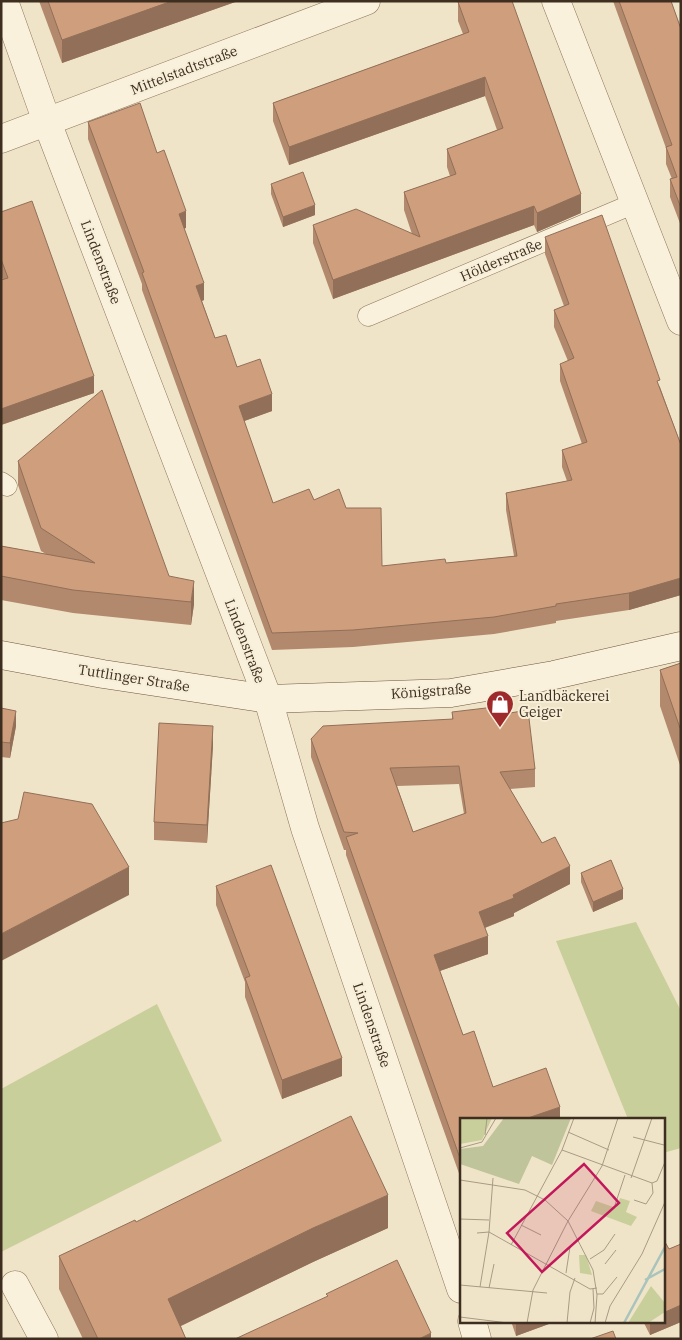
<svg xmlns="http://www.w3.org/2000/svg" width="682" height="1340" font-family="'IBM Plex Serif',serif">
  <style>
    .green { fill: #c9cf9b }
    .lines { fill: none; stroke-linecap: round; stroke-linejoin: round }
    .lane-casing { stroke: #8d765c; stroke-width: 21 }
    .street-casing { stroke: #8d765c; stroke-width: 29 }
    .secondary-casing { stroke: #6f573f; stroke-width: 29 }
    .lane { stroke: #faf1dc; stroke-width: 20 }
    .street { stroke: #faf1dc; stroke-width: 28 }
    .secondary { stroke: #faf1dc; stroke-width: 28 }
    .wall { fill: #b2896c; fill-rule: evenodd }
    .shaded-wall { fill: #916f58 }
    .building { fill: #cf9f7d; stroke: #916f58; fill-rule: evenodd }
    .labels { text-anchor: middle; stroke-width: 4; stroke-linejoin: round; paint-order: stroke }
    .street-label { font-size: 14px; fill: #3d2e20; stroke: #f7eed8 }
    .poi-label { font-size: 14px; fill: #3d2e20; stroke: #f7eed8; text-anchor: start }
    .inset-river { fill: none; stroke: #a9c4bc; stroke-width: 2.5 }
    .inset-road { fill: none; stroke: #a89b85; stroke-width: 1 }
    .view { fill: #c2185b; fill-opacity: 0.15; stroke: #c2185b; stroke-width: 2.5 }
    .inset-edge { fill: none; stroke: #3d2e20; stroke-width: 2.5 }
  </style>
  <rect width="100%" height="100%" fill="#f0e4c8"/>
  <g class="green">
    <path d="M 636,922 L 681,1011 L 681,1148 L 663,1153 L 663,1119 L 628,1119 L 556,941 Z"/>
    <path d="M 157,1004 L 222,1141 L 1,1252 L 1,1089 Z"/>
  </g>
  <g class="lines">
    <g class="lane-casing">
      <g id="lane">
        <path d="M 368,316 L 635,203"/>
        <path d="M 1,482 L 7,486"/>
      </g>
    </g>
    <g class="street-casing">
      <g id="street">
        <path d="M 4,1 L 47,122 L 268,699 L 305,828 L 461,1289"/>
        <path d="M 556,1 L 681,321"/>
        <path d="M 1,139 L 366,1"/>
        <path d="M 15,1285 L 44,1339"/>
        <path d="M 472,1321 L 477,1339"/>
      </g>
    </g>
    <g class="secondary-casing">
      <path id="secondary" d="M 1,655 L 103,674 L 268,699 L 451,693 L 554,675 L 681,646"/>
    </g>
    <use href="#lane" class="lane"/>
    <use href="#street" class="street"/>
    <use href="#secondary" class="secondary"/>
  </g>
  <g class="wall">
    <path d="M 39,1 L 238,1 L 62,63 Z"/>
    <path d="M 613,1 L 671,1 L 681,29 L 681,226 L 670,197 L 670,179 L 672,179 L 666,164 L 666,148 Z"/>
    <path d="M 458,2 L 581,213 L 537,232 L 534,225 L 333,299 L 313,243 L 313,225 L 412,234 L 404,210 L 404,192 L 450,176 L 447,167 L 447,149 L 497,130 L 485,96 L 289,165 L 273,121 L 273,103 L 463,34 L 458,21 Z"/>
    <path d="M 88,122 L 157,153 L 186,228 L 184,228 L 204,300 L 202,301 L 215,338 L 237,367 L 272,411 L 244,421 L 273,503 L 314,500 L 346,508 L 382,566 L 446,563 L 514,556 L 506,510 L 506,493 L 567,481 L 562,467 L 562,450 L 582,444 L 560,381 L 560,364 L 568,361 L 554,327 L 554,310 L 564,306 L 545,254 L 545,237 L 660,387 L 681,445 L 681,595 L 629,610 L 556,621 L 556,623 L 494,634 L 353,647 L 272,650 L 142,290 L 142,284 L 88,139 Z"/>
    <path d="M 271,184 L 315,215 L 283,227 L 271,194 Z"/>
    <path d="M 1,212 L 94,393 L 1,425 L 1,280 L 3,280 L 1,275 Z"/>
    <path d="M 18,461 L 169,576 L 194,604 L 191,625 L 73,613 L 1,600 L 1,546 L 46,554 L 41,551 L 18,485 Z"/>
    <path d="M 681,663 L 680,765 L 660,706 L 660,670 Z"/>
    <path d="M 1,708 L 16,726 L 10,758 L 1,757 Z"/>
    <path d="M 452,712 L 504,714 L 535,769 L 535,787 L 510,789 L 542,843 L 570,884 L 514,913 L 514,916 L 485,928 L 488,954 L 440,971 L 463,1035 L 493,1087 L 560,1119 L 461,1119 L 461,1179 L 346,855 L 346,850 L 344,850 L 311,757 L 311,739 L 452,719 ZM 459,784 L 464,814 L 413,832 L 397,786 Z"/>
    <path d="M 213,745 L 207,843 L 154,840 L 154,822 Z"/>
    <path d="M 581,873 L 623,899 L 593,912 L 581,882 Z"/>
    <path d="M 216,886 L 342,1076 L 282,1099 L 245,997 L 245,982 L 216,905 Z"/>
    <path d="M 136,1222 L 388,1228 L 313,1262 L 181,1326 L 186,1339 L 83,1339 L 59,1289 L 59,1256 Z"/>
    <path d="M 681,1244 L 681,1322 L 650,1335 L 643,1321 L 663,1321 L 669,1249 Z"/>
    <path d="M 511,1321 L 557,1321 L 516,1336 Z"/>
  </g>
  <g class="shaded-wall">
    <path d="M 172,1 L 238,1 L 62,63 L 62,40 Z"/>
    <path d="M 485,77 L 485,96 L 289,165 L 289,147 Z"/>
    <path d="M 581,194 L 581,213 L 537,232 L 537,213 Z"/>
    <path d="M 315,205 L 315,215 L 283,227 L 283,217 Z"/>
    <path d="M 534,206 L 534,225 L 333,299 L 333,280 Z"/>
    <path d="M 186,211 L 186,228 L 179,231 L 179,214 Z"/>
    <path d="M 204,283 L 204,300 L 196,303 L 196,286 Z"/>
    <path d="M 94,376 L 94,393 L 1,425 L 1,409 Z"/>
    <path d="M 272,394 L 272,411 L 239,423 L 239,406 Z"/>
    <path d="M 681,578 L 681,595 L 629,610 L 629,593 Z"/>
    <path d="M 194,581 L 194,604 L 191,625 L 191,602 Z"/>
    <path d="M 16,711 L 16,726 L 10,758 L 10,743 Z"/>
    <path d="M 213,726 L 213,745 L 207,843 L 207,825 Z"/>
    <path d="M 681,728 L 681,765 L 680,765 L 680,728 Z"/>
    <path d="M 570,866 L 570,884 L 514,913 L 514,916 L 479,930 L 479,912 Z"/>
    <path d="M 129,867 L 129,895 L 1,961 L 1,934 Z"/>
    <path d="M 623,889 L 623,899 L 593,912 L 593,902 Z"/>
    <path d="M 488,936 L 488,954 L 434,973 L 434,955 Z"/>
    <path d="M 342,1058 L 342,1076 L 282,1099 L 282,1080 Z"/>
    <path d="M 560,1107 L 560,1119 L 525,1119 Z"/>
    <path d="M 388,1195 L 388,1228 L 313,1262 L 168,1332 L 168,1299 L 313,1228 Z"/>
    <path d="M 681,1305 L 681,1322 L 650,1335 L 650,1321 L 663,1321 L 663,1313 Z"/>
    <path d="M 516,1321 L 557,1321 L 516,1336 Z"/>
    <path d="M 431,1333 L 431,1339 L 419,1339 Z"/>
  </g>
  <g class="building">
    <path d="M 48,1 L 172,1 L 62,40 Z"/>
    <path d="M 461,1 L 512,1 L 581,194 L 537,213 L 534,206 L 333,280 L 313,225 L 356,209 L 420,237 L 404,192 L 456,174 L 447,149 L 503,128 L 485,77 L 289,147 L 273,103 L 469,32 L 458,2 Z"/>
    <path d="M 619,1 L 671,1 L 681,29 L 681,208 L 670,179 L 677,177 L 666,147 L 672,145 Z"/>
    <path d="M 140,103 L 157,153 L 164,150 L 186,211 L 179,214 L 204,283 L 196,286 L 215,338 L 226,335 L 237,367 L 260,359 L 272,394 L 239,406 L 273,503 L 309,489 L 314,500 L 339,489 L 346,508 L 381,508 L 382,566 L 445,559 L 446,563 L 517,556 L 506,493 L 572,480 L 562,450 L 587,442 L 560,364 L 574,358 L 554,310 L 569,304 L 545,237 L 602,215 L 660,380 L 657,381 L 681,445 L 681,578 L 629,593 L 556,604 L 556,606 L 494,617 L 353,630 L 272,633 L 142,273 L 144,272 L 88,122 Z"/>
    <path d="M 303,172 L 315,205 L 283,217 L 271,184 Z"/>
    <path d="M 32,201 L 94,376 L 1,409 L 1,280 L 8,278 L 1,259 L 1,212 Z"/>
    <path d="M 102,390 L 169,576 L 194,581 L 191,602 L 73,590 L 1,576 L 1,546 L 95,563 L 41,528 L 18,461 Z"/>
    <path d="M 681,663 L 681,728 L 680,728 L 660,670 Z"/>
    <path d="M 503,706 L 504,714 L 528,710 L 535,769 L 500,772 L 542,843 L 555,837 L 570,866 L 513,895 L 514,898 L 479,912 L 488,936 L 434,955 L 463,1035 L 474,1031 L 493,1087 L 546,1068 L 560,1107 L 525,1119 L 461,1119 L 461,1161 L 346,837 L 358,833 L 344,832 L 311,739 L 323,726 L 453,719 L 452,712 ZM 459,766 L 466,813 L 413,832 L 390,768 Z"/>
    <path d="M 1,708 L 16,711 L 10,743 L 1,742 Z"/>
    <path d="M 159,723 L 213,726 L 207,825 L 154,822 Z"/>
    <path d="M 24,792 L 92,804 L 129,867 L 1,934 L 1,823 L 18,819 Z"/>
    <path d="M 611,860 L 623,889 L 593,902 L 581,873 Z"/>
    <path d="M 271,865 L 342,1058 L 282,1080 L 245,978 L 250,976 L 216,886 Z"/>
    <path d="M 351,1116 L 388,1195 L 313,1228 L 168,1299 L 186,1339 L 98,1339 L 59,1256 L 135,1220 L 136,1222 Z"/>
    <path d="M 665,1242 L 669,1249 L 681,1244 L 681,1305 L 663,1313 L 663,1243 Z"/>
    <path d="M 397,1260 L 431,1333 L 419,1339 L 235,1339 L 328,1296 L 326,1294 Z"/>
    <path d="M 613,1331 L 616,1339 L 590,1339 Z"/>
  </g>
  <defs>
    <g id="shop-pin" transform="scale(1.4375)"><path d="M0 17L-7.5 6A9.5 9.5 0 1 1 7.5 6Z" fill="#9e2a2b" stroke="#f7eed8"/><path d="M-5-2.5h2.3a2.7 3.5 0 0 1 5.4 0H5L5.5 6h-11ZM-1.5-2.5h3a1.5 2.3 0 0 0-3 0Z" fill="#fff"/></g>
  </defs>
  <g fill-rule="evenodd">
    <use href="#shop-pin" x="500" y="704"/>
  </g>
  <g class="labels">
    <g class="street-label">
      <text transform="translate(184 70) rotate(-21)" y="5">Mittelstadtstraße</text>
      <text transform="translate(501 260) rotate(-23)" y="5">Hölderstraße</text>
      <text transform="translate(101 262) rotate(69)" y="5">Lindenstraße</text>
      <text transform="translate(245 641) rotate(69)" y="5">Lindenstraße</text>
      <text transform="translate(134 678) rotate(9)" y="5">Tuttlinger Straße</text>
      <text transform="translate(431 691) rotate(-4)" y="5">Königstraße</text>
      <text transform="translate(372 1025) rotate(71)" y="5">Lindenstraße</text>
    </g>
    <g class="poi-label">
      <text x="519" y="701">Landbäckerei<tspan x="519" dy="16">Geiger</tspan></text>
    </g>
  </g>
  <g transform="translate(460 1118)">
    <rect width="205" height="205" fill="#f0e4c8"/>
    <path d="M 0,0 L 9,1 L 32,0 L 22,22 L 0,26 ZM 160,80 L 170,83 L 166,94 L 177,99 L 171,108 L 131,93 L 136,83 L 156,90 ZM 119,137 L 126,137 L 132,157 L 120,155 ZM 191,168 L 205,185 L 205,194 L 188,205 L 168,205 Z" fill="#c9cf9b"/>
    <path d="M 44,0 L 111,0 L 92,47 L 72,38 L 59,66 L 0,46 L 0,31 L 23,28 Z" fill="#bfc49a"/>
    <path class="inset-river" d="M 185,162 L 205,151M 164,205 L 205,129"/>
    <path class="inset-road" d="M 108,14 L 149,32M 25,17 L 27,0M 173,19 L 204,27M 0,30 L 22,24 L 36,0M 102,32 L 192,65 L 197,63 L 205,44M 171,60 L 192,0M 0,62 L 65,72 L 85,82 L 108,103 L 133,152 L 137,177 L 135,205M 174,82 L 186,86 L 193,75 L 192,65M 155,87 L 165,57M 0,101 L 29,102M 61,107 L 81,117M 17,115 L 29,114 L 130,171 L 137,170M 51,127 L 102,32 L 114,0M 130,141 L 144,132 L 155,116M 145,146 L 156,132M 106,155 L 110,129M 0,167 L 87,175M 20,169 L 29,114 L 33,60M 29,170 L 34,146M 137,176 L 143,176 L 157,159M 0,199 L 48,205M 67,205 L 73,172 L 108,103 L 142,48 L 158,0M 107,205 L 110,174 L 115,160M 130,205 L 134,190 L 133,171M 145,205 L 150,188 L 182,136 L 205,84"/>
    <path class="view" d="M 124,46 L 159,85 L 82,154 L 47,115 Z"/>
    <rect width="205" height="205" class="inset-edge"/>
  </g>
  <rect width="682" height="1340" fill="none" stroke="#3d2e20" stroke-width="5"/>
</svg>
